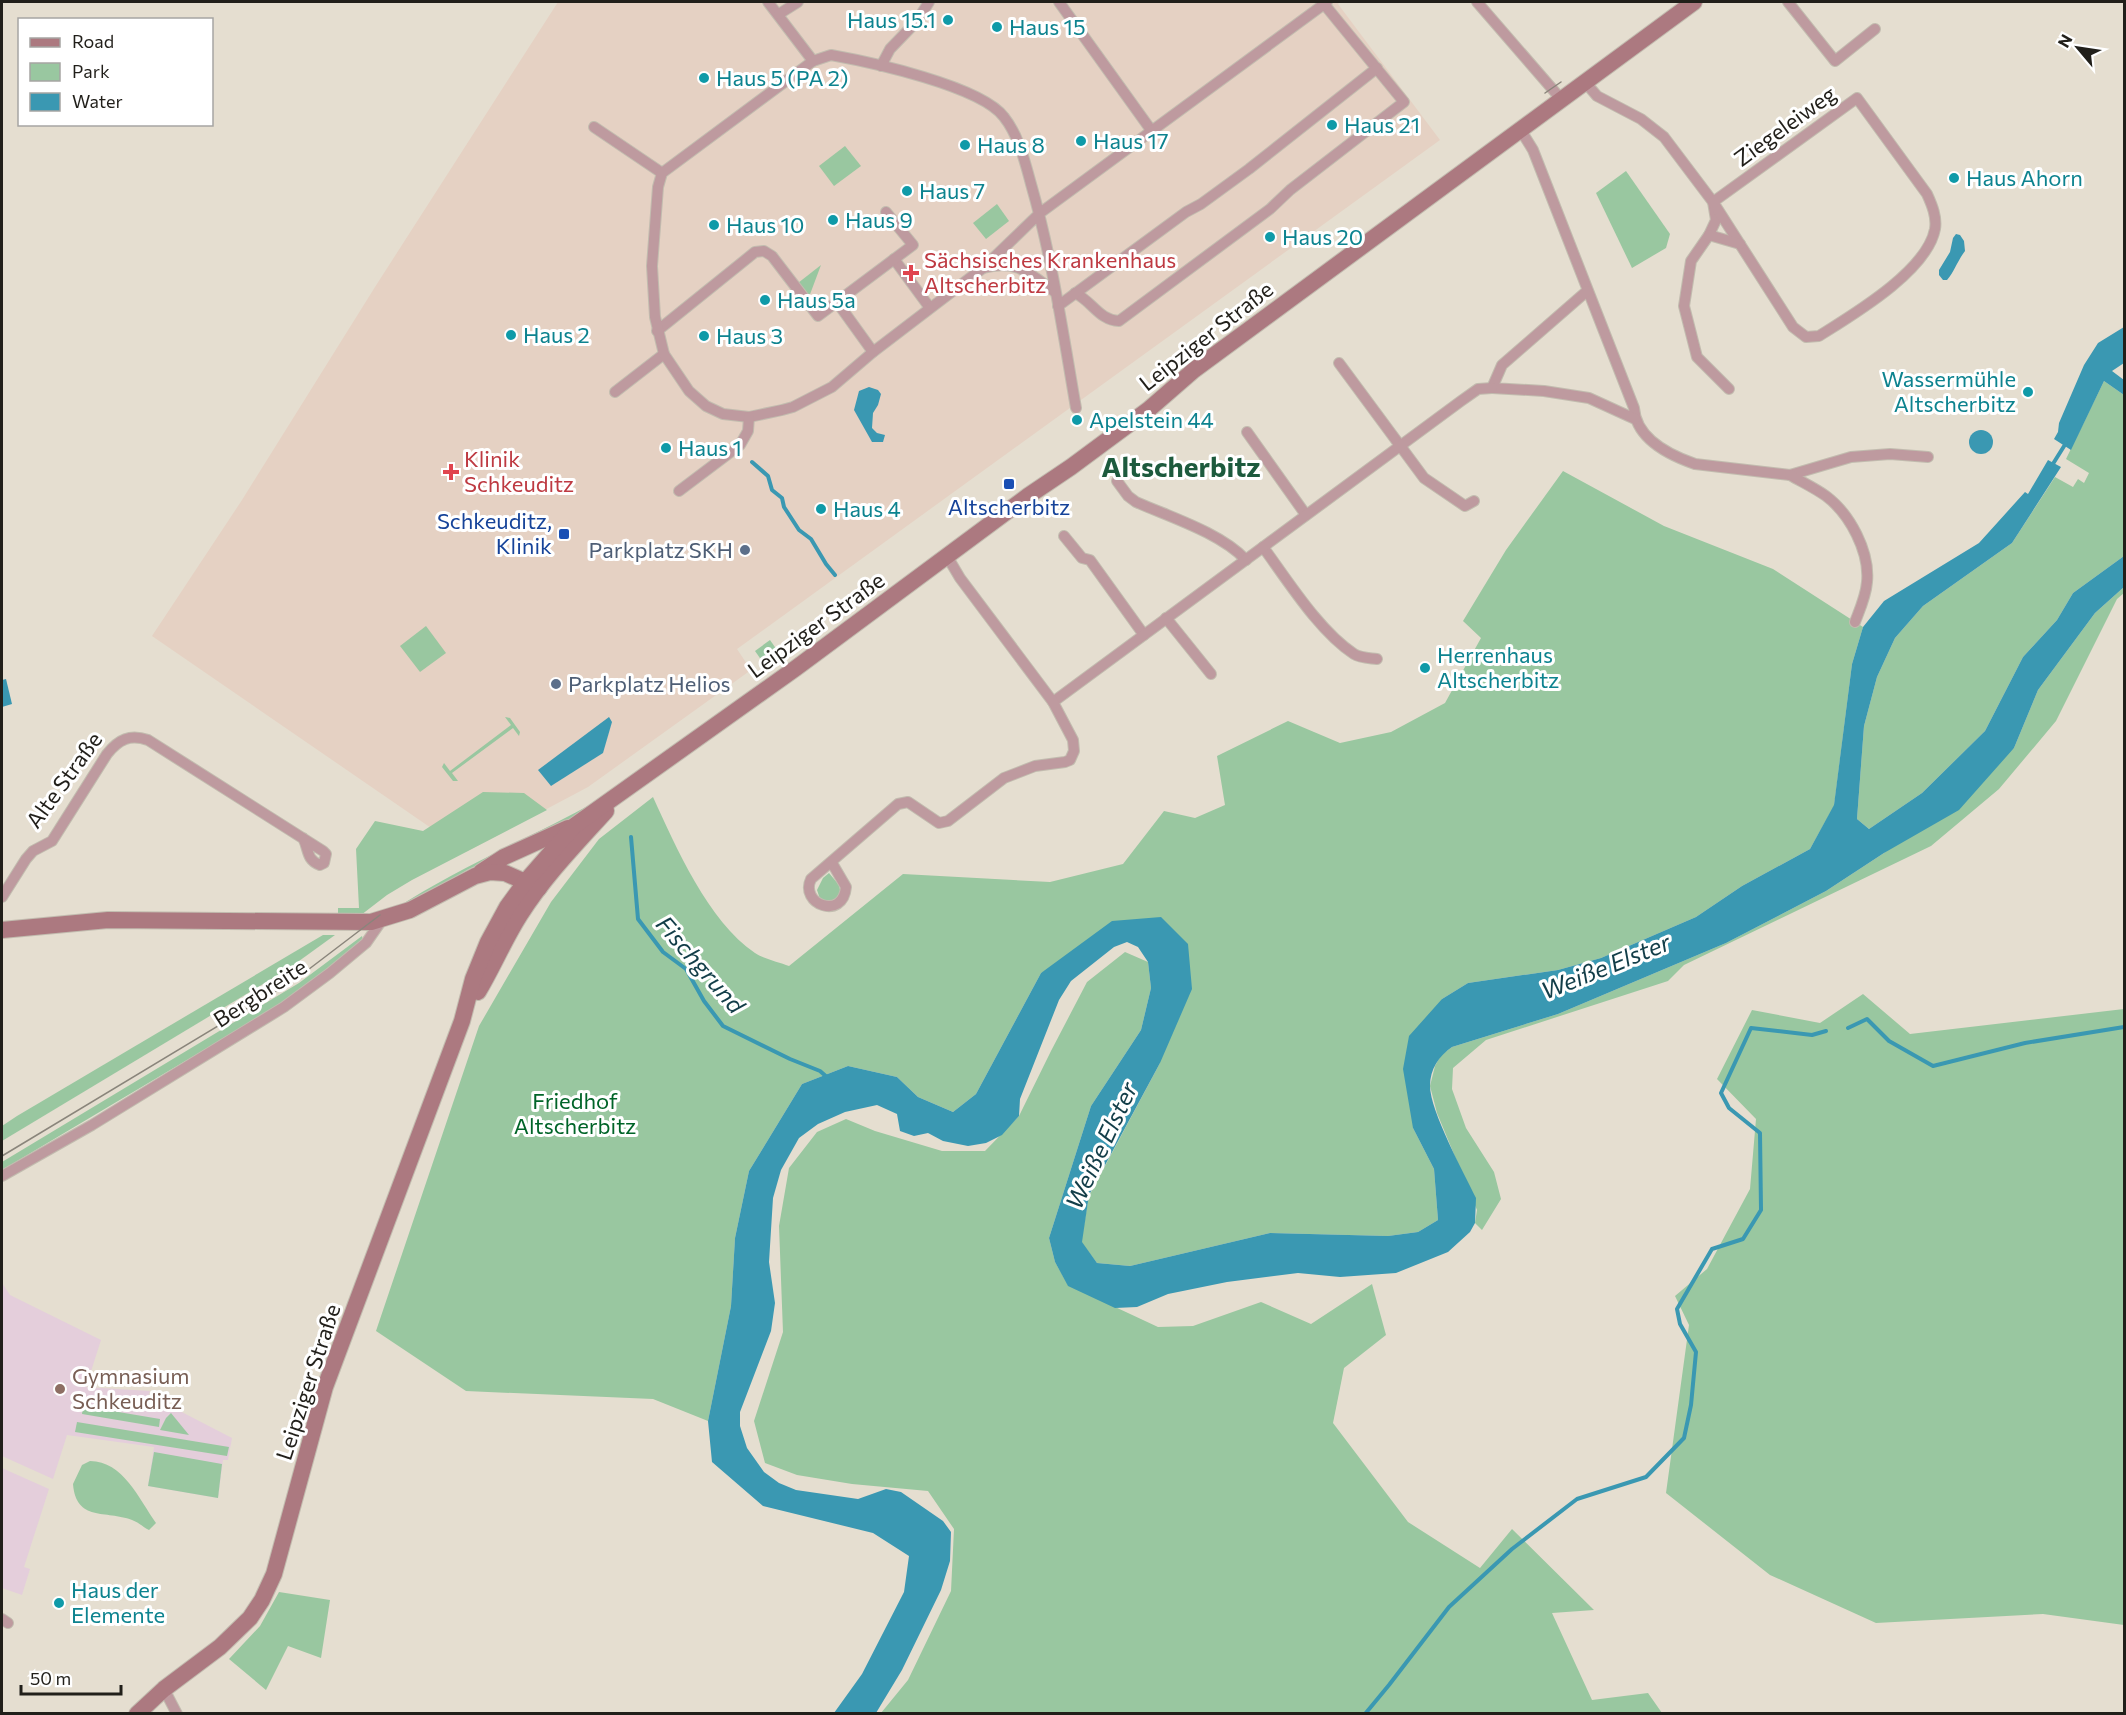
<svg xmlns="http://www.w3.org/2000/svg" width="2126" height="1715" font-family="Commissioner,sans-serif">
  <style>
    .education { fill: #e4cedb }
    .medical { fill: #e5d1c3 }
    .green { fill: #99c7a0 }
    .water { fill: #3a98b2 }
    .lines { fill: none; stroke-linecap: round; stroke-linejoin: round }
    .stream { stroke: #3a98b2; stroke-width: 4 }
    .street-casing { stroke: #c2bcaf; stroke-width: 12 }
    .secondary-casing { stroke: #c2bcaf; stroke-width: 18 }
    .street { stroke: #be9a9f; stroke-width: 10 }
    .secondary { stroke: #ac7980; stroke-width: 16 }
    .tram { stroke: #8a857b; stroke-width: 1.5 }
    .culture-dot { fill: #0f9aa8; stroke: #fff; stroke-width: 2 }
    .health-dot { fill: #e0444e; stroke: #fff; stroke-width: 2 }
    .transit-dot { fill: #1a4fb4; stroke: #fff; stroke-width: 2 }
    .service-dot { fill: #5c6f8a; stroke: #fff; stroke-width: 2 }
    .education-dot { fill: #8d6e63; stroke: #fff; stroke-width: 2 }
    .labels { text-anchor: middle; stroke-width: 6; stroke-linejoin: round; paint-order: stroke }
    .culture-label { font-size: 22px; fill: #0d838f; stroke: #fff; text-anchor: start }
    .street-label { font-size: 22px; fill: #211f1a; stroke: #fff }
    .health-label { font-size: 22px; fill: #be3a42; stroke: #fff; text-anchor: start }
    .transit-label { font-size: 22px; fill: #164399; stroke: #fff }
    .service-label { font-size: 22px; fill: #4e5e75; stroke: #fff; text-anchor: end }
    .park-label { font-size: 22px; fill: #006428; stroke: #fff }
    .education-label { font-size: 22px; fill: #785e54; stroke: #fff; text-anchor: start }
    .water-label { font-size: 24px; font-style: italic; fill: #123d48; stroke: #fff }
    .district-label { font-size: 28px; font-weight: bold; fill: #1d5a3d; stroke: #fff }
  </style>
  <rect width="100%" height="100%" fill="#e5ded0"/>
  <g class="education">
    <path d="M 2,1283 L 10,1295 L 101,1340 L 86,1387 L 150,1391 L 144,1407 L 174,1408 L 232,1438 L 228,1460 L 223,1460 L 218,1498 L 148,1486 L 154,1447 L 67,1435 L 53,1479 L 2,1456 Z"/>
    <path d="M 2,1468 L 49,1489 L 24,1567 L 30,1569 L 22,1595 L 2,1588 Z"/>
  </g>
  <path class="medical" d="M 558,2 L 1340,2 L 1338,4 L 1440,140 L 737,649 L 751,670 L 588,787 L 466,852 L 152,636 L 242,500 L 375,287 Z"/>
  <g class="green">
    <path d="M 845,146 L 861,166 L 834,186 L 819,166 Z"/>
    <path d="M 1626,171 L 1670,234 L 1666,248 L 1632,268 L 1596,193 Z"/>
    <path d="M 997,204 L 1009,221 L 986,239 L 973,223 Z"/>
    <path d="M 821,265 L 809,297 L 798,283 Z"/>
    <path d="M 2104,381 L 2124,395 L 2124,556 L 2073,593 L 2057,620 L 2023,657 L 1985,731 L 1922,793 L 1869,829 L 1857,819 L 1864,726 L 1877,677 L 1895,638 L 1923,606 L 2012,543 L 2055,477 L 2073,487 L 2078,479 L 2084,483 L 2089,473 L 2066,459 Z"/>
    <path d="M 1563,471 L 1664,526 L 1773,569 L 1863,627 L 1852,664 L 1834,806 L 1810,849 L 1742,886 L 1696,917 L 1601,958 L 1558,970 L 1468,983 L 1442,999 L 1413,1128 L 1434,1169 L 1438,1220 L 1418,1232 L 1388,1236 L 1270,1233 L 1130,1266 L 1097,1263 L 1081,1242 L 1089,1196 L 1160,1063 L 1161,917 L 1041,973 L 976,1094 L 953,1112 L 918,1097 L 897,1077 L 848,1066 L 802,1084 L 749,1171 L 735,1238 L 731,1306 L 708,1421 L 653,1399 L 466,1391 L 376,1331 L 479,1026 L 551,902 L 599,839 L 653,797 C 676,847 708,921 755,953 C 764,959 779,962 789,966 L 903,874 L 1050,882 L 1123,864 L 1164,811 L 1195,818 L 1225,805 L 1217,756 L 1288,721 L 1340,743 L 1391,732 L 1445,703 L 1481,638 L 1463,621 L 1506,550 Z"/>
    <path d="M 2124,587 L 2124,593 L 2117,599 L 2056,721 L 1999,789 L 1931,846 L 1684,965 L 1668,981 L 1486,1040 L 1453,1068 L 1452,1089 L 1466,1128 L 1494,1172 L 1501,1199 L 1482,1230 L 1475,1223 L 1477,1210 L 1437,1113 L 1430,1086 L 1435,1066 L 1441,1055 L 1452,1047 L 1558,1014 L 1726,943 L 1826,891 L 1884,853 L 2014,748 L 2038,690 L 2095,613 Z"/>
    <path d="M 426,626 L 446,653 L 420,672 L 400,646 Z"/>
    <path d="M 770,640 L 777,650 L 762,661 L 755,651 Z"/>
    <path d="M 505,717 L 510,718 L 520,732 L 519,736 L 513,728 L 452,773 L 458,781 L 453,781 L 442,767 L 444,763 L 450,771 L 511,725 Z"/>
    <path d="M 483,792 L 524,793 L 547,810 L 412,880 L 387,895 L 361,915 L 338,916 L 338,908 L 359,908 L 356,849 L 375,821 L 423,831 Z"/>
    <path d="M 597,801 L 577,817 L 506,851 L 467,870 L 427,895 L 395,909 C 458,867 531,838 597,801 Z"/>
    <path d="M 829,873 L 839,885 L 841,894 C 834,902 829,903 820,899 L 817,890 L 823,878 Z"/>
    <path d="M 323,935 L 335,935 L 288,969 L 2,1141 L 2,1126 L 17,1116 Z"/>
    <path d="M 362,936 L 363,941 L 294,995 L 256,1019 L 2,1170 L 2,1162 L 299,983 Z"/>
    <path d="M 1125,952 L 1148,962 L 1151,988 L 1141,1030 L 1091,1106 L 1049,1238 L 1055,1262 L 1068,1285 L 1158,1327 L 1193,1326 L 1261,1302 L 1311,1324 L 1372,1284 L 1386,1335 L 1344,1368 L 1333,1423 L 1408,1522 L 1480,1568 L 1512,1529 L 1594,1610 L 1552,1613 L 1592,1700 L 1648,1693 L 1662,1713 L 881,1713 L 908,1680 L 951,1591 L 954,1529 L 928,1491 L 852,1484 L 797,1475 L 765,1463 L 754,1421 L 783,1332 L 779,1226 L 789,1168 L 817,1132 L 846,1119 L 875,1131 L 942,1151 L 985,1151 L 1019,1116 L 1051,1051 L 1087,982 Z"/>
    <path d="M 1863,994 L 1910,1034 L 2124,1009 L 2124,1625 L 2043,1614 L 1876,1623 L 1770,1575 L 1666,1493 L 1689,1325 L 1675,1296 L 1707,1269 L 1750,1189 L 1756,1119 L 1717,1079 L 1752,1010 L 1820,1023 Z"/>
    <path d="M 83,1406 L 160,1419 L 159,1427 L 82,1414 Z"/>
    <path d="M 171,1413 L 189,1435 L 160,1430 L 166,1418 Z"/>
    <path d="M 77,1422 L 229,1447 L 227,1456 L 75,1432 Z"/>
    <path d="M 154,1452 L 222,1464 L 218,1498 L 148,1486 Z"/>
    <path d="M 90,1461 C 123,1461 139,1499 156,1523 L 149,1530 C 143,1527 138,1522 132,1520 C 106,1510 76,1522 73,1484 L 82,1465 Z"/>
    <path d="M 279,1592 L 330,1600 L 321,1658 L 288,1646 L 266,1690 L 229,1659 L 260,1626 Z"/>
  </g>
  <g class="water">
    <path d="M 1956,234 L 1960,235 L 1964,241 L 1965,251 C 1958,260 1954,272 1947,280 L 1943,280 L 1939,275 L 1939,270 L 1950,252 L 1953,238 Z"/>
    <path d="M 2124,327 L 2124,363 L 2112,371 L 2124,380 L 2124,395 L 2104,381 L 2071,450 L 2054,439 L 2058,432 L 2059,423 L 2084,365 L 2098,343 Z"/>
    <path d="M 869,387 L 878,390 L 881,394 L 878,405 L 873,413 L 872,428 L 877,433 L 885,435 L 883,442 L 872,442 L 854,410 L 859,391 Z"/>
    <circle cx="1981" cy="442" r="12"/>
    <path d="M 2048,460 L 2061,467 L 2012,543 L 1923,606 L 1895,638 L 1877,677 L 1864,726 L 1857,819 L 1869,829 L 1922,793 L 1985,731 L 2023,657 L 2057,620 L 2073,593 L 2124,556 L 2124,587 L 2095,613 L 2038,690 L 2014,748 L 1959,810 L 1884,853 L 1826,891 L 1726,943 L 1558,1014 L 1452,1047 C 1439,1056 1430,1069 1430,1086 C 1430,1111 1464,1173 1476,1198 L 1475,1223 L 1470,1232 L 1448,1252 L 1396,1273 L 1340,1277 L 1298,1273 L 1227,1282 L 1168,1294 L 1137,1307 L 1115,1308 L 1068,1286 L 1055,1262 L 1049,1238 L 1091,1106 L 1141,1030 L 1151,988 L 1148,962 L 1138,947 L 1127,942 L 1114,947 L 1071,981 L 1059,1000 L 1020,1099 L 1019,1116 L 1002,1135 L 986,1143 L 968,1146 L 943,1141 L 928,1133 L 914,1136 L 900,1131 L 897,1114 L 877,1105 L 845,1112 L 818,1124 L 799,1138 L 781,1170 L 773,1198 L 769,1262 L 775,1303 L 771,1331 L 740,1412 L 740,1426 L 747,1448 L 764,1472 L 779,1483 L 796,1490 L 858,1499 L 886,1489 L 901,1492 L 943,1521 L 951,1532 L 950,1561 L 941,1590 L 902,1670 L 876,1713 L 834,1713 L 862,1674 L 904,1592 L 909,1556 L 873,1533 L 763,1506 L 712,1462 L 708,1421 L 731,1306 L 735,1238 L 749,1171 L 802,1084 L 848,1066 L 897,1077 L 918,1097 L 953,1112 L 976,1094 L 1041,973 L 1112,921 L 1161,917 L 1188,944 L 1192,989 L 1160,1063 L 1089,1195 L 1082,1242 L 1097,1263 L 1130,1266 L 1270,1233 L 1388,1236 L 1418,1232 L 1438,1220 L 1434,1169 L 1413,1128 L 1403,1069 L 1409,1036 L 1442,999 L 1468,983 L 1558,970 L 1601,958 L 1696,917 L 1742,886 L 1810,849 L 1834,805 L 1852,664 L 1863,627 L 1884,601 L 1979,543 L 2025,492 L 2028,494 Z"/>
    <path d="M 6,679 L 12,704 L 2,707 L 2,680 Z"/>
    <path d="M 609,717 L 612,722 L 603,753 L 551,786 L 538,770 Z"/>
  </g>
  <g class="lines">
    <g class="stream">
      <path d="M 752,462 L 768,476 L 772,490 L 782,498 L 784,507 L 799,530 L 811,539 L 826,564 L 835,575"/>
      <path d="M 2051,467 L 2066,443"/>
      <path d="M 631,837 L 638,919 L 663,952 L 686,969 L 704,1001 L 723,1026 L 790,1059 L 820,1071 L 828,1078"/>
      <path d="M 1848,1028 L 1867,1019 L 1889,1041 L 1933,1066 L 2025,1043 L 2124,1027"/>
      <path d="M 1365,1714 L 1389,1685 L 1449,1607 L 1512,1549 L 1577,1499 L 1646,1477 L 1684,1438 L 1691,1405 L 1696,1352 L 1680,1324 L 1677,1309 L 1712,1249 L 1743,1239 L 1761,1210 L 1760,1133 L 1729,1108 L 1721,1093 L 1751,1028 L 1812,1035 L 1826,1031"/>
    </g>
    <g class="street-casing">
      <g id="street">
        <path d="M 768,2 L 813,61"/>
        <path d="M 1059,2 L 1151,130"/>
        <path d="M 1477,2 L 1561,99"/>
        <path d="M 1788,2 L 1835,61 L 1875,29"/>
        <path d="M 779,14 L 798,2"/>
        <path d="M 881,66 L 890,49 L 917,21 L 929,2"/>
        <path d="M 1585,82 L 1597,96 L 1641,119 L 1664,137 L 1713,202 L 1716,220 L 1709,235 L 1691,261 L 1684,306 L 1697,357 L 1729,389"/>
        <path d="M 1857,98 L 1927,194 C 1932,205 1937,217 1935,229 C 1927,271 1854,314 1819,336 L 1806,337 L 1793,327 L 1713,202 Z"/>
        <path d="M 594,127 L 662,173"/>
        <path d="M 1520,129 L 1533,150 L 1634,408 C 1636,438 1669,455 1695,464 L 1790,475 L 1851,457 L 1890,454 L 1928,457"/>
        <path d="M 1709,235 L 1740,244"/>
        <path d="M 894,259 L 930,308"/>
        <path d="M 983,268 C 1017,259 1029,273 1055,292"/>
        <path d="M 1587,291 L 1502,365 L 1492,388 L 1544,391 L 1589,398 L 1635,419"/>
        <path d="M 1075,293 C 1093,302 1099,320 1119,321 L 1270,209 L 1290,190 L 1404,102 L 1324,4"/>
        <path d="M 837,302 L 873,352"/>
        <path d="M 1058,306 L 1186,212 L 1201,204 L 1249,169 L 1377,68"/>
        <path d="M 657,331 L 755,252 L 764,251 L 772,256 L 818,316 L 913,245 L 886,212"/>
        <path d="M 1339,363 L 1424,478 L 1465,506 L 1474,501"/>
        <path d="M 615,392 L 664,354"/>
        <path d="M 1076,408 C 1063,333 1052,257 1031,184 C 1025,162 1019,136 1004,117 C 981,86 870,62 831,55 L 813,61 L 662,173 L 658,187 L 652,266 L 655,317 L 664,354 L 689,391 L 706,406 L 723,414 L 749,417 L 782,410 L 793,407 L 832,387 L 873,352 L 983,268 L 1040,213 L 1327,2"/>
        <path d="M 1247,432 L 1306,515"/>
        <path d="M 1790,475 C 1802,482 1815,488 1826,496 C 1850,514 1870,552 1867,582 C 1866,596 1860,609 1855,622"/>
        <path d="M 1117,481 L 1128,496 L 1136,502 C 1170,517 1221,533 1246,560"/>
        <path d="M 679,491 L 740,445 L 748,431 L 749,417"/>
        <path d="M 1064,536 L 1082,558 L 1090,560 L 1144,635"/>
        <path d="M 1263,547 C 1288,581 1319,631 1354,654 C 1360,658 1370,658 1377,659"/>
        <path d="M 1166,618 L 1211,674"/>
        <path d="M 1053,702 L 1461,401 L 1478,389 L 1492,388"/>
        <path d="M 832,863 L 846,887 C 843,921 799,904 811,879 L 898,804 L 908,802 L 939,823 L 948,821 L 1004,778 L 1035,766 L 1065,762 L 1070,760 L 1074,751 L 1073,740 L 1053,702 L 960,578 L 947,556"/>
        <path d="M 2,897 L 26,859 L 33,851 L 52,841 L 107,754 C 119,739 130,734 148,740 L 323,851 L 326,854 L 324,863 L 320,865 C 306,860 309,849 303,838"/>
        <path d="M 2,1176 L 92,1125 L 284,1007 L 330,973 L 366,943 L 382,920"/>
        <path d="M 2,1619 L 8,1623"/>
        <path d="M 164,1689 L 177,1714"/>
      </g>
    </g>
    <g class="secondary-casing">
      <g id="secondary">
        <path d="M 481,872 L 504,857 L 568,828"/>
        <path d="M 2,930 L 108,920 L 371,922 L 410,910 L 475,876 L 490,872 L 505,873 L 539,888"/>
        <path d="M 478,992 C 493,967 504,940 520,915 C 544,877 576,844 606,811"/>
        <path d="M 137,1714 L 164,1689 L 220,1647 L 250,1618 L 262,1600 L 274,1574 L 325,1387 L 462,1021 L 473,979 L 488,942 L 507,907 L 526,881 L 574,826 L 796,668 L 1028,496 L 1071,467 L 1148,410 L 1194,370 L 1694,2"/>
      </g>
    </g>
    <use href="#street" class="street"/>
    <use href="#secondary" class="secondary"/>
    <g class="tram">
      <path d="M 1545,93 L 1561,82"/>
      <path d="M 2,1156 L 296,979 L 380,915"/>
    </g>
  </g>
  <g class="culture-dot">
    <circle cx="948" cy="20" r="6"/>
    <circle cx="997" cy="27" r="6"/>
    <circle cx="704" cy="78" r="6"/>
    <circle cx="1332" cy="125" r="6"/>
    <circle cx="1081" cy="141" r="6"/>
    <circle cx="965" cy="145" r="6"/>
    <circle cx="1954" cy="178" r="6"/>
    <circle cx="907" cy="191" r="6"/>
    <circle cx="833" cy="220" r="6"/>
    <circle cx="714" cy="225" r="6"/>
    <circle cx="1270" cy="237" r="6"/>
    <circle cx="765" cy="300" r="6"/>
    <circle cx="511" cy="335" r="6"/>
    <circle cx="704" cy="336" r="6"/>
    <circle cx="2028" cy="392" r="6"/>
    <circle cx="1077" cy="420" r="6"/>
    <circle cx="666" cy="448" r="6"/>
    <circle cx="821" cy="509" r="6"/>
    <circle cx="1425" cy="668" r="6"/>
    <circle cx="59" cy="1603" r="6"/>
  </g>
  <g class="health-dot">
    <path d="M908 264h6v6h6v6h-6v6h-6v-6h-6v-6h6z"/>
    <path d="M448 463h6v6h6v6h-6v6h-6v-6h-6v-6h6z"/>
  </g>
  <g class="transit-dot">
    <rect x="1003" y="478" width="12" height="12" rx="3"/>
    <rect x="558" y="528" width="12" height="12" rx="3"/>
  </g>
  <g class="service-dot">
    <circle cx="745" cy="550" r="6"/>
    <circle cx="556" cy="684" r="6"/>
  </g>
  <circle class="education-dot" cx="60" cy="1389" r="6"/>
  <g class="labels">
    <g class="culture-label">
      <text x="936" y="28" text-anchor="end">Haus 15.1</text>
      <text x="1009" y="35">Haus 15</text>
      <text x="716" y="86">Haus 5 (PA 2)</text>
      <text x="1344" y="133">Haus 21</text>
      <text x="1093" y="149">Haus 17</text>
      <text x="977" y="153">Haus 8</text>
      <text x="1966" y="186">Haus Ahorn</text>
      <text x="919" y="199">Haus 7</text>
      <text x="845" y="228">Haus 9</text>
      <text x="726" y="233">Haus 10</text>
      <text x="1282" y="245">Haus 20</text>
      <text x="777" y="308">Haus 5a</text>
      <text x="523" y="343">Haus 2</text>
      <text x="716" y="344">Haus 3</text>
      <text x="2016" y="387" text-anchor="end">Wassermühle<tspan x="2016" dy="25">Altscherbitz</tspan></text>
      <text x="1089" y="428">Apelstein 44</text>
      <text x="678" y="456">Haus 1</text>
      <text x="833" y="517">Haus 4</text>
      <text x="1437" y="663">Herrenhaus<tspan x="1437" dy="25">Altscherbitz</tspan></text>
      <text x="71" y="1598">Haus der<tspan x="71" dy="25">Elemente</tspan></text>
    </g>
    <g class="street-label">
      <text transform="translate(1785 126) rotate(-36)" y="8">Ziegeleiweg</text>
      <text transform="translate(1206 336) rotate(-38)" y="8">Leipziger Straße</text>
      <text transform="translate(816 625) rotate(-36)" y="8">Leipziger Straße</text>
      <text transform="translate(64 780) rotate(-54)" y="8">Alte Straße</text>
      <text transform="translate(260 993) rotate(-33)" y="8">Bergbreite</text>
      <text transform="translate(308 1382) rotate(-72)" y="8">Leipziger Straße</text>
    </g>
    <g class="health-label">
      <text x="924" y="268">Sächsisches Krankenhaus<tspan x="924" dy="25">Altscherbitz</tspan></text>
      <text x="464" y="467">Klinik<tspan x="464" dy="25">Schkeuditz</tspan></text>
    </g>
    <g class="transit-label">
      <text x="1009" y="515">Altscherbitz</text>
      <text x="552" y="529" text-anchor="end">Schkeuditz,<tspan x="552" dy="25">Klinik</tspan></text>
    </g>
    <g class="service-label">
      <text x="733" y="558">Parkplatz SKH</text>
      <text x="568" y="692" text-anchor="start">Parkplatz Helios</text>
    </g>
    <g class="park-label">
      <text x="575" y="1109">Friedhof<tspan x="575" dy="25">Altscherbitz</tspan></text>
    </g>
    <g class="education-label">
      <text x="72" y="1384">Gymnasium<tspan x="72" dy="25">Schkeuditz</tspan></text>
    </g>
    <g class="water-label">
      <text transform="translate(700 965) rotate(49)" y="8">Fischgrund</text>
      <text transform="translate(1606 967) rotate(-22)" y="8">Weiße Elster</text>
      <text transform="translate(1102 1146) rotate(-65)" y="8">Weiße Elster</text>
    </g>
    <g class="district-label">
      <text x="1181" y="477">Altscherbitz</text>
    </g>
  </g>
  <rect width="2126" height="1715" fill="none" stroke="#211f1a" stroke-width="6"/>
  <rect x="18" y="18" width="195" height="108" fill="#ffffff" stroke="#a6a5a3" stroke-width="1.5"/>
  <rect x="30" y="38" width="30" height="9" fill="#ac7980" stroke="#a6a5a3" stroke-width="1.5"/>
  <text x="72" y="48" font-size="18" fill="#211f1a">Road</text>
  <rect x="30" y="63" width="30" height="18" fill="#99c7a0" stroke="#a6a5a3" stroke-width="1.5"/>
  <text x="72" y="78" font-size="18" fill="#211f1a">Park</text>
  <rect x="30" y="93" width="30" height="18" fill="#3a98b2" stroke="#a6a5a3" stroke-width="1.5"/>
  <text x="72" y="108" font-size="18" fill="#211f1a">Water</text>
  <g transform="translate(2078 48) rotate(299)" stroke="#ffffff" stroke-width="4.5" paint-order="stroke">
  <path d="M0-4.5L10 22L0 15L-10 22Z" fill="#211f1a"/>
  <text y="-9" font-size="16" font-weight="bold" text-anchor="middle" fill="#211f1a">N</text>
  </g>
  <path d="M21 1685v9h100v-9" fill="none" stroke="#211f1a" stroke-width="3"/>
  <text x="30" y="1685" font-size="18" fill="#211f1a" stroke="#ffffff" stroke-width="4.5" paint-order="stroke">50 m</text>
</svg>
